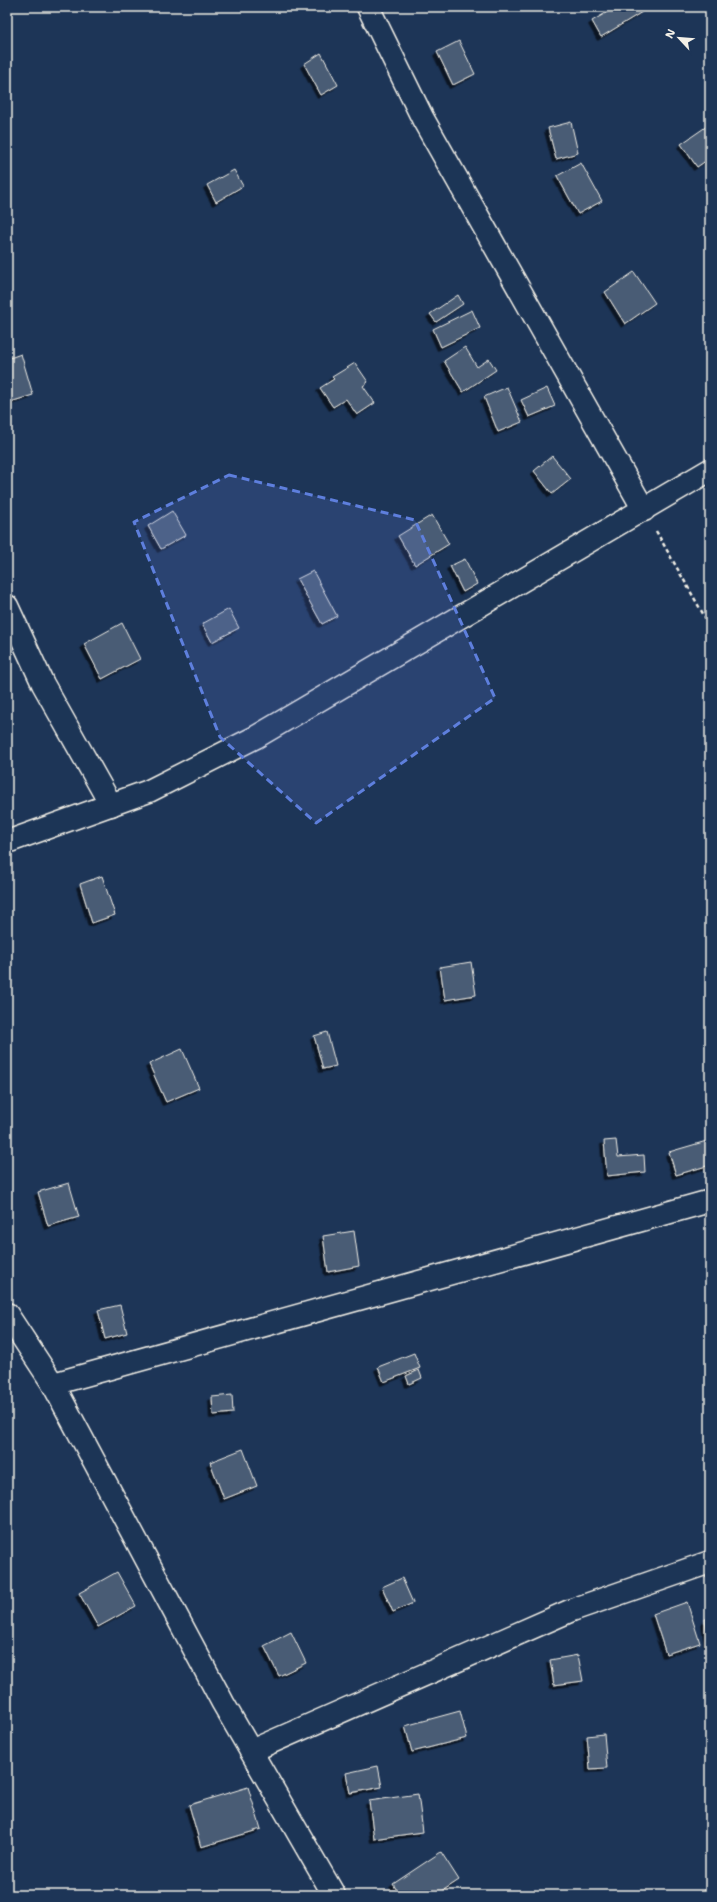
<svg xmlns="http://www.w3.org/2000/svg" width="717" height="1902" font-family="'Shantell Sans',sans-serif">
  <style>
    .building { fill: #485b74; stroke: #f4f1e8; filter: url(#shadow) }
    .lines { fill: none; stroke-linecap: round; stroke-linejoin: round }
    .minor-casing { stroke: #f4f1e8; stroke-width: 25 }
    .path { stroke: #f4f1e8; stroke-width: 2.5; stroke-dasharray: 4 3; stroke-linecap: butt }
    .minor { stroke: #1d3557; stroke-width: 22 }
    .marked { fill: #5e7fdd; fill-opacity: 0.2; stroke: #5e7fdd; stroke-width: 3; stroke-dasharray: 8 5; stroke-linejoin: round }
  </style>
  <defs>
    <filter id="shadow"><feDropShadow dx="-3.5" dy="3.5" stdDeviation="0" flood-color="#0009"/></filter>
  </defs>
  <rect width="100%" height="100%" fill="#1d3557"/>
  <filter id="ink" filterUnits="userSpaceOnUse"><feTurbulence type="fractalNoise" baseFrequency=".025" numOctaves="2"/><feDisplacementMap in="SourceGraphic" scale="8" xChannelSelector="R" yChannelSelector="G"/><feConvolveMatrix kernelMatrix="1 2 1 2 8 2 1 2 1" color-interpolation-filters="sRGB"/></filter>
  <g filter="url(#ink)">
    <g class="building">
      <path d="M 616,7 L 639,7 L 642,12 L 601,37 L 592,21 Z"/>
      <path d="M 459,41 L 475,74 L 453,85 L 437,52 Z"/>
      <path d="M 321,53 L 338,85 L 321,95 L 304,64 Z"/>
      <path d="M 571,122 L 578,153 L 556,159 L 548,128 Z"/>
      <path d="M 710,124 L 710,158 L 697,167 L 681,144 Z"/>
      <path d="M 581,163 L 602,201 L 578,214 L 557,176 Z"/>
      <path d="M 234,170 L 243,186 L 216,202 L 207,185 Z"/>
      <path d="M 634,272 L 655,303 L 625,324 L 605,292 Z"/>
      <path d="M 458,295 L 463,304 L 436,322 L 430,314 Z"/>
      <path d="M 472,310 L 480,328 L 441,347 L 433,329 Z"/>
      <path d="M 465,347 L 477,367 L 489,359 L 496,370 L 463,392 L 444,361 Z"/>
      <path d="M 21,354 L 33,395 L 7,403 L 7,359 Z"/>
      <path d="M 355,363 L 368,382 L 363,386 L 375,403 L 357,415 L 346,399 L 333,407 L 320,388 L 334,379 L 332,377 Z"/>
      <path d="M 507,387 L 522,422 L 498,432 L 484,397 Z"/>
      <path d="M 547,388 L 555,406 L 529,417 L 521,400 Z"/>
      <path d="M 552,456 L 571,479 L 552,494 L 534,471 Z"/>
      <path d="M 172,511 L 186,535 L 161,549 L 148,526 Z"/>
      <path d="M 432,515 L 449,544 L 415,565 L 398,536 Z"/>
      <path d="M 465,559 L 477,584 L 463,592 L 450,566 Z"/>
      <path d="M 313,571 L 337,616 L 322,624 L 297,579 Z"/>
      <path d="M 229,609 L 239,628 L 212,642 L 202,624 Z"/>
      <path d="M 122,623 L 140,659 L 102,679 L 84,644 Z"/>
      <path d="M 102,876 L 115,915 L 92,923 L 80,884 Z"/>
      <path d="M 471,962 L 476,995 L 445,1000 L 440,967 Z"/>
      <path d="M 327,1032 L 336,1066 L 323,1069 L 314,1036 Z"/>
      <path d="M 182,1049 L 199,1088 L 166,1102 L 149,1064 Z"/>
      <path d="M 616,1140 L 618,1157 L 644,1155 L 645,1172 L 607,1176 L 604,1141 Z"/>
      <path d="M 710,1140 L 710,1165 L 676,1175 L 669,1152 Z"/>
      <path d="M 69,1183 L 79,1217 L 48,1226 L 38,1192 Z"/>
      <path d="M 354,1231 L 359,1266 L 328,1272 L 323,1236 Z"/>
      <path d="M 120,1305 L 127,1333 L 105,1339 L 98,1310 Z"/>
      <path d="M 414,1353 L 420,1368 L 384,1382 L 378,1367 Z"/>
      <path d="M 419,1370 L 422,1378 L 409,1384 L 406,1376 Z"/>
      <path d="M 232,1395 L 233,1413 L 213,1415 L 212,1397 Z"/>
      <path d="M 243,1449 L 257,1486 L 224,1499 L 210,1462 Z"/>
      <path d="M 117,1572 L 136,1606 L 98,1627 L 79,1593 Z"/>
      <path d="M 402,1578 L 413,1603 L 393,1612 L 382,1587 Z"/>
      <path d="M 687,1602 L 700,1643 L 666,1654 L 653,1614 Z"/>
      <path d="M 705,1619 L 710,1619 L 710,1642 L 708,1643 Z"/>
      <path d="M 291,1632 L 306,1663 L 279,1676 L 264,1646 Z"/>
      <path d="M 578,1655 L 583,1681 L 554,1685 L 550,1660 Z"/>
      <path d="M 460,1711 L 467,1738 L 412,1752 L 405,1726 Z"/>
      <path d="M 604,1734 L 607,1768 L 590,1769 L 587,1736 Z"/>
      <path d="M 378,1766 L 382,1787 L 350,1793 L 346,1773 Z"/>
      <path d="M 248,1787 L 261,1829 L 201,1847 L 189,1805 Z"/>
      <path d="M 418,1794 L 423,1832 L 374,1839 L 369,1801 Z"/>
      <path d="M 441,1852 L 459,1880 L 436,1895 L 400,1895 L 393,1884 Z"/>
    </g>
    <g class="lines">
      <g class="minor-casing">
        <g id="minor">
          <path d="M 368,7 L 423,119 L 644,510"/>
          <path d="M 7,606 L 43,684 L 111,805"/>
          <path d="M 7,842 L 149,791 L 256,737 L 710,470"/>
          <path d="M 7,1314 L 53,1384 L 223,1703 L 334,1895"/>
          <path d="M 53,1384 L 710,1201"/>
          <path d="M 251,1751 L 572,1610 L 710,1562"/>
        </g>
      </g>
      <path class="path" d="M 656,531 L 710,626"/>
      <use href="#minor" class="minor"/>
    </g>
  </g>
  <path class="marked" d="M 229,475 L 415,520 L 495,698 L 316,823 L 220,737 L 134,522 Z"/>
  <rect width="717" height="1902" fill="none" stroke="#1d3557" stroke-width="24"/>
  <rect x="12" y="12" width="693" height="1878" fill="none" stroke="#f4f1e8" stroke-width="1.5" filter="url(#ink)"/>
  <g transform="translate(679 38) rotate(296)" stroke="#1d3557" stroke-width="3" paint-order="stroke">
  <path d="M0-3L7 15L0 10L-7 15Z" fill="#f4f1e8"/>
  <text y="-6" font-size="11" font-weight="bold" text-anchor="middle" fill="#f4f1e8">N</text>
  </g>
</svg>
